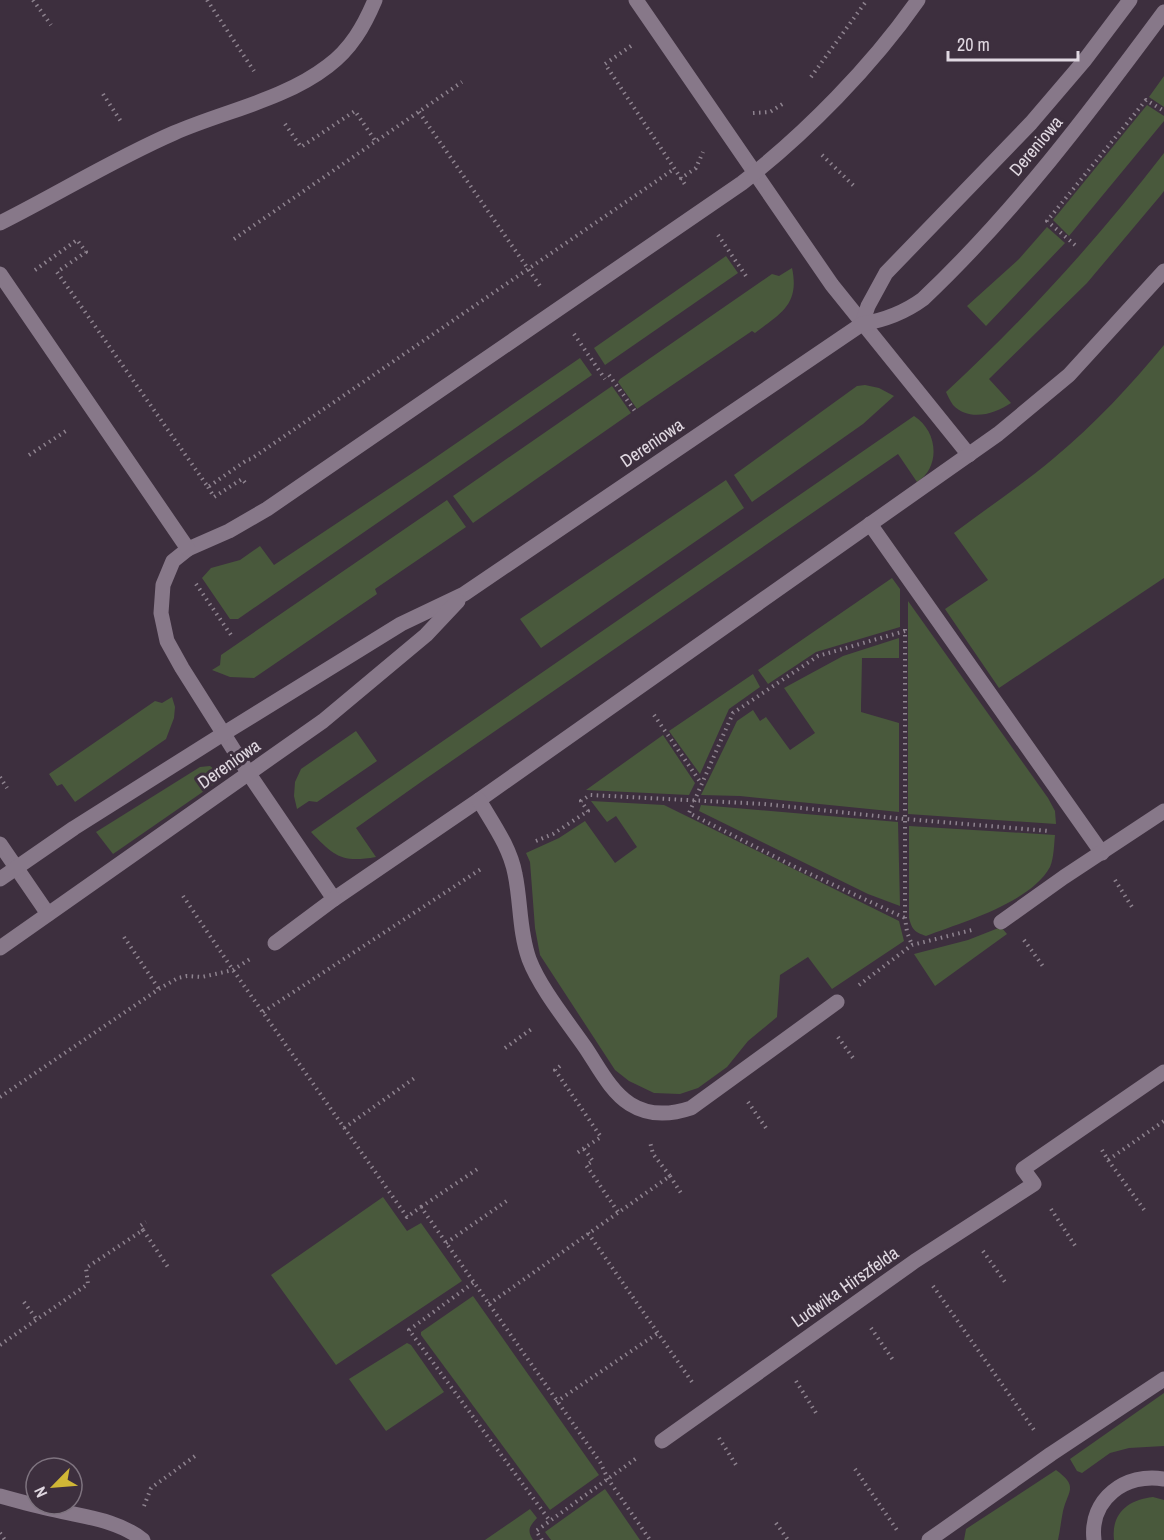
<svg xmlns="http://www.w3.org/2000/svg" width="1164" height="1540" font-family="'Archivo Narrow',sans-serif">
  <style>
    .green { fill: #49593c }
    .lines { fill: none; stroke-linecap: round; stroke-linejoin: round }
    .path { stroke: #8e838f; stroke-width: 4; stroke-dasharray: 1.5 4.5; stroke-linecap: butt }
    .minor { stroke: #877889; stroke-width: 15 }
    .labels { text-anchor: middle; stroke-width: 6; stroke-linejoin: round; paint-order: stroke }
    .street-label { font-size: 18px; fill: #e0d8e1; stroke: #3d2f3e }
  </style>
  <rect width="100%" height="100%" fill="#3d2f3e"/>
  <g class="green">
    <path d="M 1164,76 L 1164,107 L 1149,97 Z"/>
    <path d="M 1147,105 L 1164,116 L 1164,121 L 1069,236 L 1053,220 Z"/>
    <path d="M 1164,153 L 1164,191 L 1161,195 L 1087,283 L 989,379 L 1011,403 C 995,414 969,422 953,405 C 950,401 948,396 946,392 C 1025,319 1098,239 1164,153 Z"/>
    <path d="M 1047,227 L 1065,243 L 986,326 L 967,306 L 1019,259 Z"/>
    <path d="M 726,256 L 738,273 L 605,365 L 594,348 Z"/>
    <path d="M 792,268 C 800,305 780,314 755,333 L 752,331 L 637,409 L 618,382 L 620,379 L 772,274 L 779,276 Z"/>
    <path d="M 1164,345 L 1164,578 L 999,688 L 945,609 L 988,580 L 954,533 C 987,508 1022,485 1054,458 C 1095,424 1130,386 1164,345 Z"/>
    <path d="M 580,358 L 592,375 L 238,619 L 230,619 L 202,578 L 211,568 L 240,560 L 260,546 L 274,565 L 426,464 Z"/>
    <path d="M 865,385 L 879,388 L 894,396 L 863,424 L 752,502 L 734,475 L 857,386 Z"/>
    <path d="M 612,386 L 631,413 L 473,523 L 453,496 Z"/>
    <path d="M 914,416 C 938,431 941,467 917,482 L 898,454 L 421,782 L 356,828 L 376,857 C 341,863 334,856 311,832 Z"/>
    <path d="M 726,480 L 744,508 L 541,648 L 520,619 Z"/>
    <path d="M 447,500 L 466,527 L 375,589 L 377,594 L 254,678 L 230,677 L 212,670 L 220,665 L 221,655 Z"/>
    <path d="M 892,578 L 900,589 L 900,627 L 816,652 L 768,684 L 758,670 Z"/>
    <path d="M 908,601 L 1048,798 L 1055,811 L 1056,824 L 908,814 Z"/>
    <path d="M 899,638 L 899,658 L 862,658 L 861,707 L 861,712 L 899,723 L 899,812 L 740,796 L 701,795 L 737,721 L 753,710 L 760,721 L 766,717 L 790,750 L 815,733 L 784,688 L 843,656 Z"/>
    <path d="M 753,674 L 760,687 L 729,709 L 700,774 L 669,731 Z"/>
    <path d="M 172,697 L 175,707 L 174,718 L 166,739 L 75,802 L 62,784 L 57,786 L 49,774 L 155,701 L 162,703 Z"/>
    <path d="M 356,731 L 377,761 L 317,802 L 309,801 L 297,809 L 294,796 L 295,782 L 301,769 Z"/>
    <path d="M 663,735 L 695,783 L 689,795 L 586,790 Z"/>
    <path d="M 210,766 L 222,775 L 220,780 L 113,854 L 96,832 L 200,767 Z"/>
    <path d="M 591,801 L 664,805 L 899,921 L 904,941 L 832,989 L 808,957 L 780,975 L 777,1017 L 748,1041 L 727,1067 L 698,1088 L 680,1094 L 654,1093 L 629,1081 L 615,1070 L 540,955 L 535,928 L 530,862 L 526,853 L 559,838 L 585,821 L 615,863 L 637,847 L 616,816 L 607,822 Z"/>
    <path d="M 701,805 L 898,822 L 900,906 L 868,894 L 699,811 Z"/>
    <path d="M 909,826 L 1055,835 C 1054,844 1054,858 1050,867 C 1030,903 963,922 926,936 C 915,932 912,930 909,918 Z"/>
    <path d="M 1001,927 L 1007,934 L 935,986 L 914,954 L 968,940 Z"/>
    <path d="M 383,1197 L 407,1231 L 421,1223 L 462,1281 L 336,1365 L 271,1275 Z"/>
    <path d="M 473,1296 L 599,1475 L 550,1510 L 421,1335 L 421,1332 Z"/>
    <path d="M 407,1343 L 411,1345 L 444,1392 L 386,1431 L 349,1379 Z"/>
    <path d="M 1164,1393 L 1164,1446 L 1129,1448 L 1110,1453 L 1082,1473 L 1077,1471 L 1070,1459 Z"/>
    <path d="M 1056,1470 C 1079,1487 1068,1490 1063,1511 C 1061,1521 1060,1531 1058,1540 L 964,1540 L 966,1529 Z"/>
    <path d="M 605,1489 L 640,1540 L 551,1540 L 545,1532 Z"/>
    <path d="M 1153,1497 L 1164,1500 L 1164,1540 L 1114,1540 C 1111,1513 1128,1500 1153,1497 Z"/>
    <path d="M 530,1509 L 537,1518 C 529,1527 527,1530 533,1540 L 485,1540 Z"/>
  </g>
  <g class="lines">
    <g class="path">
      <path d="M 33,0 L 51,25"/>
      <path d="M 207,0 L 254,71"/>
      <path d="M 631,46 L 605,64 L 686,186"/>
      <path d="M 811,77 L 867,0"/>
      <path d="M 103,94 L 122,123"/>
      <path d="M 419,112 L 540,286"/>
      <path d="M 753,113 L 770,112 L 784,103"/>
      <path d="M 285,124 L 301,147 L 355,111 L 376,142"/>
      <path d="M 822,155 L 856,188"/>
      <path d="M 680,179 L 696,168 L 703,152"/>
      <path d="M 718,235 L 748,279"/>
      <path d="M 234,239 L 462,82"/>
      <path d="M 1075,245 L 1047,221 L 1146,100 L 1164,111"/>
      <path d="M 35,270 L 77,240 L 86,252 L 57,272 L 208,487 L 247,460 L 251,459 L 674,169"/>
      <path d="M 574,334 L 605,379"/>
      <path d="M 609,375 L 635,411"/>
      <path d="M 29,455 L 69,429"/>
      <path d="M 208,487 L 214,497 L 242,479 L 247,485"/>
      <path d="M 196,584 L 231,635"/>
      <path d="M 905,629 L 905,918 L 907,932 L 912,945"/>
      <path d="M 905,631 L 818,656 L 733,713 L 689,813 L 793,866 L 905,918"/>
      <path d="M 654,715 L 701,783"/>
      <path d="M 0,777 L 7,788"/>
      <path d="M 536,841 L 553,834 L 588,811 L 581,801 L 590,795 L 764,804 L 905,819 L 1049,831"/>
      <path d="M 1115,880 L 1132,907"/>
      <path d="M 183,896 L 233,970 L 407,1217 L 421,1207 L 600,1462 L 608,1479 L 650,1540"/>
      <path d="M 124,937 L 159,989"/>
      <path d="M 1024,940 L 1045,969"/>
      <path d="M 859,985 L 912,945 L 972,930"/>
      <path d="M 263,1012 L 481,869"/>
      <path d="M 838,1037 L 853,1058"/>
      <path d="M 505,1048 L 533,1028"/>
      <path d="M 560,1066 L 555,1070 L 601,1137 L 577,1153"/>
      <path d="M 0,1097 L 159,989 L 178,978 L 187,976 L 202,977 L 233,970 L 250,959"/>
      <path d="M 748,1102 L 768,1131"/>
      <path d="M 344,1128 L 416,1077"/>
      <path d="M 584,1149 L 593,1161 L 586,1165 L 618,1212"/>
      <path d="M 1102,1150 L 1108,1160 L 1164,1121"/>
      <path d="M 1108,1160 L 1145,1211"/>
      <path d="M 670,1176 L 681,1193"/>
      <path d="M 421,1207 L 479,1168"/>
      <path d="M 1051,1209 L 1076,1247"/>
      <path d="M 143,1230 L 140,1226 L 146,1222"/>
      <path d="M 588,1233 L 692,1382"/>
      <path d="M 446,1243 L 508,1200"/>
      <path d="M 983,1251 L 1005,1282"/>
      <path d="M 473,1283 L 409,1330 L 550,1521"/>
      <path d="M 933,1286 L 1034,1430"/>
      <path d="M 24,1302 L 37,1320"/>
      <path d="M 489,1304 L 670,1176 L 653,1154 L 650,1142"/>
      <path d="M 871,1328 L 893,1360"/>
      <path d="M 0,1345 L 88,1284 L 86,1268 L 143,1230 L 170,1270"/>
      <path d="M 796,1381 L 816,1413"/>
      <path d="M 556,1402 L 658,1333"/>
      <path d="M 719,1438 L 738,1468"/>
      <path d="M 855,1469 L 899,1533"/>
      <path d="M 144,1506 L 151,1488 L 195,1456"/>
      <path d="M 776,1523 L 788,1540"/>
      <path d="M 0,1533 L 5,1540"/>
      <path d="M 542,1540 L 536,1531 L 638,1457"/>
    </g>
    <g class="minor">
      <path d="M 636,0 L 832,285 L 969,455"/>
      <path d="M 918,0 C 872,66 806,133 742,183 L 267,509 L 229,531 L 188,549 L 173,561 L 163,585 L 161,613 L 167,641 L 182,668 L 249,774 L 334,899 L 479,800 L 998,434 L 1069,375 L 1164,271"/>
      <path d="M 0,223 C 58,194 114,159 174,133 C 224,111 284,100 328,66 C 351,49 364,26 375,0"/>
      <path d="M 0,274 L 188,549"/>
      <path d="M 862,324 L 868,306 L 886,273 L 1031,123 L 1084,61 L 1130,0"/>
      <path d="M 870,524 L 1102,853"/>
      <path d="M 479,800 C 493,824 510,847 515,874 C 521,902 519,931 529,959 C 540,988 567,1021 585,1047 C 598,1066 610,1091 630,1104 C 649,1116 670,1115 691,1108 L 837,1002"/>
      <path d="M 0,844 L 48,914"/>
      <path d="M 0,879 L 74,828 L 223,734 L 401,624 L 464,594 L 862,324 C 885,320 904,313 923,299 C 1014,213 1090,112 1164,12"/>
      <path d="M 1001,922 L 1064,877 L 1164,811"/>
      <path d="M 275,943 L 334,899"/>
      <path d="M 0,948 L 323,721 L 426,635 L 458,601"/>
      <path d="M 662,1441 L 915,1261 L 1034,1184 L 1023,1169 L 1164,1072"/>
      <path d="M 0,1496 C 18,1501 36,1506 55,1510 C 85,1517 118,1520 143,1540"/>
      <path d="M 929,1540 L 1051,1454 L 1164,1379"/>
      <path d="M 1094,1540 C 1089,1499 1126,1472 1164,1479"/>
    </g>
  </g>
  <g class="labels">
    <g class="street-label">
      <text transform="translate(1036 146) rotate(-50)" y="6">Dereniowa</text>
      <text transform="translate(652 443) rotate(-34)" y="6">Dereniowa</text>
      <text transform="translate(229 764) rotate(-35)" y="6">Dereniowa</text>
      <text transform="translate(845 1287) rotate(-35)" y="6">Ludwika Hirszfelda</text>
    </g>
  </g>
  <g transform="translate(54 1486) rotate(245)"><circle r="28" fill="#3d2f3e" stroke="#7e737f" stroke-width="1.5"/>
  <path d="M0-4.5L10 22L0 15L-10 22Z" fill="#d0b736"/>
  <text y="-9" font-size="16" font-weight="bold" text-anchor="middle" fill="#e0d8e1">N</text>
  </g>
  <path d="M948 51v9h130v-9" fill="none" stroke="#e0d8e1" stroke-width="3"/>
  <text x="957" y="51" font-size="18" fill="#e0d8e1" stroke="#3d2f3e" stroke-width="4.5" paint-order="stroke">20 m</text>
</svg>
